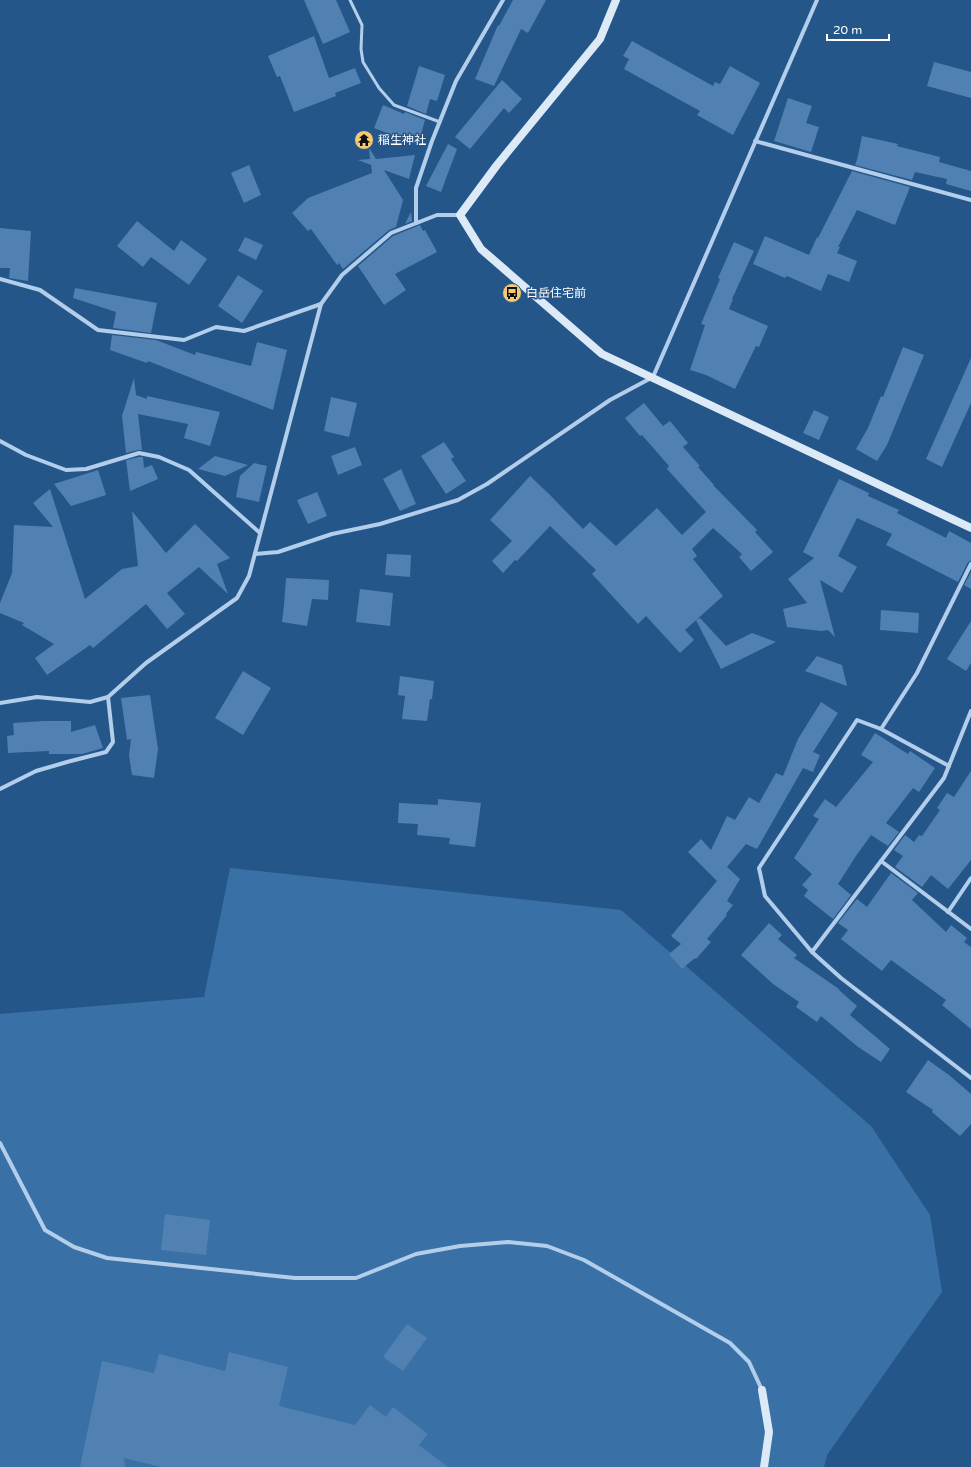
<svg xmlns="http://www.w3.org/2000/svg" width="971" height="1467" font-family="'Varela Round','Noto Sans JP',sans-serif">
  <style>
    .green { fill: #3970a6 }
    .building { fill: #5181b2 }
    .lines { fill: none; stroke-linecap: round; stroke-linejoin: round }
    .lane { stroke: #b2ceea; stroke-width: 3 }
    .street { stroke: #b2ceea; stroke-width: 4 }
    .secondary { stroke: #dceaf8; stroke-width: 8 }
    .labels { text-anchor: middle; stroke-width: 3; stroke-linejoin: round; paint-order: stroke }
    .poi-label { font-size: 12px; fill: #fff; stroke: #255689; text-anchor: start }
  </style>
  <rect width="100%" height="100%" fill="#255689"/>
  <path class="green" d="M 230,868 L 621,910 L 871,1126 L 930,1215 L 942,1292 L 827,1455 L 824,1467 L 0,1467 L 0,1014 L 204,997 Z"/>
  <g class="building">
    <path d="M 304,0 L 336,0 L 350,32 L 323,44 Z"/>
    <path d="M 513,0 L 546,0 L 528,33 L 521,29 L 494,86 L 475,79 L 498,25 L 499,26 Z"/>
    <path d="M 314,36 L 329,78 L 355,68 L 361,83 L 335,93 L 336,96 L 294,112 L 280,76 L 277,77 L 268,56 Z"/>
    <path d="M 632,41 L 713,86 L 715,82 L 720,84 L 730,66 L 760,83 L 733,135 L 697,115 L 700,111 L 624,69 L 629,59 L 623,56 Z"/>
    <path d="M 934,62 L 971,72 L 971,98 L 927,86 Z"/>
    <path d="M 419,66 L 445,75 L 437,101 L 430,99 L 426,114 L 407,106 Z"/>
    <path d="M 502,80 L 522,99 L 509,113 L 504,108 L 470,149 L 455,137 Z"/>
    <path d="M 788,98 L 812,106 L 806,123 L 819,127 L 811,152 L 774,141 Z"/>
    <path d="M 383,105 L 404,114 L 405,112 L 425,120 L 418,145 L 374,128 Z"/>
    <path d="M 862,136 L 898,144 L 897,146 L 940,157 L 939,162 L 971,171 L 971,191 L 946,184 L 947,179 L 915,172 L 912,180 L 855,165 L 857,160 Z"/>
    <path d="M 448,144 L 457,149 L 441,192 L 426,186 Z"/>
    <path d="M 369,148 L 376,159 L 415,155 L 409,179 L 384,170 L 403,200 L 396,227 L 389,230 L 343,269 L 339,263 L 337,265 L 311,229 L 308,231 L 292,213 L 308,198 L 372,173 L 371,165 L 358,160 L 370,159 Z"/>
    <path d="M 249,165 L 261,195 L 244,203 L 231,173 Z"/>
    <path d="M 852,171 L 910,187 L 895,225 L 857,210 L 838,247 L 840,247 L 837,253 L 857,261 L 849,282 L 828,274 L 821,291 L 787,276 L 785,278 L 753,264 L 765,236 L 809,255 L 817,237 L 818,238 Z"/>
    <path d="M 411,212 L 412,221 L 405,224 Z"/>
    <path d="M 137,221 L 174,251 L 181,240 L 207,259 L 189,285 L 151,257 L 143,267 L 117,246 Z"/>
    <path d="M 420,225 L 423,231 L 425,230 L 437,252 L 395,274 L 406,290 L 384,305 L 358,266 L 393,236 Z"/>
    <path d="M 0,228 L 31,231 L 28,281 L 9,278 L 10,268 L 0,268 Z"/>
    <path d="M 245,237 L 263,245 L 256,260 L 238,251 Z"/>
    <path d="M 734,242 L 754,251 L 732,299 L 733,299 L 729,309 L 768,326 L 759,347 L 756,346 L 735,389 L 706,375 L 690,370 L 705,325 L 701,324 L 720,279 L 718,278 Z"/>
    <path d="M 238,275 L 263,291 L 242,323 L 218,306 Z"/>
    <path d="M 75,288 L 157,303 L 151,333 L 113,328 L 116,312 L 73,298 Z"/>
    <path d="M 112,335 L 156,340 L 195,355 L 196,352 L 251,366 L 257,342 L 287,350 L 273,410 L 148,361 L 147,363 L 110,350 Z"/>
    <path d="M 903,347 L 924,355 L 887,445 L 877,461 L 856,449 L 868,428 L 881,396 L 883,397 Z"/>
    <path d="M 971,358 L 971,403 L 942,467 L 926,459 Z"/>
    <path d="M 134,378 L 136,395 L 147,399 L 147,396 L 220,412 L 210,446 L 184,438 L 188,424 L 138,414 L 142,450 L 138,450 L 126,453 L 122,416 Z"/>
    <path d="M 331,397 L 357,403 L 349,437 L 324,431 Z"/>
    <path d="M 644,403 L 663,426 L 670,421 L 688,443 L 683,447 L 700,466 L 698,467 L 714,485 L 713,485 L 757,530 L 755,532 L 773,552 L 751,571 L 739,557 L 742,554 L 713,528 L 692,549 L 697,556 L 693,559 L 723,596 L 685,630 L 694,640 L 680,653 L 646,616 L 638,624 L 592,574 L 596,570 L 550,526 L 517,561 L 515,560 L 503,573 L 492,561 L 512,541 L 490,520 L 530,476 L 549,494 L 583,529 L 590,522 L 616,546 L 657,508 L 682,535 L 706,512 L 667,469 L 669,466 L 642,435 L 640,436 L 625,418 Z"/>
    <path d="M 814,410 L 829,417 L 819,440 L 803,433 Z"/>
    <path d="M 444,442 L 454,457 L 451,459 L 466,481 L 446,494 L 421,456 Z"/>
    <path d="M 355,447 L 362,465 L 338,475 L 331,456 Z"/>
    <path d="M 215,456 L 248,465 L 225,476 L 198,469 Z"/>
    <path d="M 139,457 L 143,457 L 144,468 L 152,465 L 158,479 L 130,491 L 126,460 Z"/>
    <path d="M 254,463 L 267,466 L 259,502 L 236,497 L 240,476 Z"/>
    <path d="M 401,469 L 416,504 L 400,511 L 383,479 Z"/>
    <path d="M 98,470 L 106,495 L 71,506 L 54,484 Z"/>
    <path d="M 839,479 L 869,493 L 868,496 L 899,510 L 897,513 L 946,538 L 949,531 L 971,543 L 971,561 L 968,562 L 958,582 L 886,545 L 892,534 L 857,518 L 838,556 L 857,567 L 842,593 L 820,580 L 835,637 L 828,630 L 821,631 L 787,627 L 783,609 L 807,603 L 788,579 L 814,558 L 803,552 Z"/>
    <path d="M 50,489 L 85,599 L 122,569 L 138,566 L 132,511 L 166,553 L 195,524 L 230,558 L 217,564 L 228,594 L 199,567 L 167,593 L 185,614 L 167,629 L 146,604 L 93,648 L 90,645 L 47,675 L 35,658 L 54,644 L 22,625 L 24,623 L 0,613 L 0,603 L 12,573 L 14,525 L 53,527 L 33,503 Z"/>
    <path d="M 317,492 L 327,516 L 308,524 L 297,500 Z"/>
    <path d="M 387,554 L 411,555 L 410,577 L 385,575 Z"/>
    <path d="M 971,572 L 971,589 L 964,585 Z"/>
    <path d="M 286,578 L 329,580 L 328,600 L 312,599 L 307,626 L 282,622 L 284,605 Z"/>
    <path d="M 360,589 L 393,593 L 390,626 L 356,622 Z"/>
    <path d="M 881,610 L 919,613 L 918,633 L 880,630 Z"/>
    <path d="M 700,618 L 726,646 L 752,633 L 776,642 L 721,669 L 696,620 Z"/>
    <path d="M 971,621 L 971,663 L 966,671 L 947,659 Z"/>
    <path d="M 817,656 L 842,665 L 847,686 L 805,671 Z"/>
    <path d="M 243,671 L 271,688 L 243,735 L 215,718 Z"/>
    <path d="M 400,676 L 434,681 L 432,699 L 430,699 L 427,721 L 402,719 L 405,696 L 398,695 Z"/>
    <path d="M 150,695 L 158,749 L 154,778 L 132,775 L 129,755 L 131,739 L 127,740 L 121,698 Z"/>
    <path d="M 821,702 L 838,713 L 813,752 L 820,755 L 813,772 L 803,768 L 757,849 L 746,844 L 727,867 L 740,879 L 727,901 L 733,905 L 726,914 L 727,915 L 707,939 L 711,942 L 696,959 L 695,958 L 682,969 L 669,954 L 681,944 L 671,936 L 717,881 L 688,852 L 701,839 L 711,850 L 727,816 L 735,820 L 749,797 L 759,803 L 776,773 L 783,776 L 798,739 Z"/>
    <path d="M 44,721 L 71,721 L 71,732 L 95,725 L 103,748 L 82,754 L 49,754 L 49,751 L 8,753 L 7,736 L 14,735 L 13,723 Z"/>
    <path d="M 875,733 L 908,754 L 910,751 L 935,768 L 919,792 L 913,788 L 886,823 L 899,832 L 888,846 L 871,835 L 856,856 L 838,884 L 851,895 L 833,919 L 804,896 L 808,890 L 802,885 L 812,874 L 794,858 L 819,819 L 813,816 L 825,799 L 836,807 L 873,762 L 861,755 Z"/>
    <path d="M 971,771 L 971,860 L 948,889 L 931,875 L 922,887 L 895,867 L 903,856 L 894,850 L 905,835 L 914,842 L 919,835 L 922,836 L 940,810 L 937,808 L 947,793 L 954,797 Z"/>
    <path d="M 438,799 L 481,803 L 475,847 L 449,844 L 450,838 L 417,835 L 418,824 L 398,823 L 399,803 L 438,805 Z"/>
    <path d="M 891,873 L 918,893 L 912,900 L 946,932 L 951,925 L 967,938 L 964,942 L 971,947 L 971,1029 L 942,1005 L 946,1000 L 891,960 L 882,971 L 841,939 L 848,930 L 838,923 L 857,899 L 867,907 Z"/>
    <path d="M 769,923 L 782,935 L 778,939 L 797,955 L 794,958 L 839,989 L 839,990 L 857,1006 L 850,1015 L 890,1049 L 881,1062 L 858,1047 L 821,1016 L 817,1022 L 796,1007 L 799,1002 L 773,984 L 741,955 Z"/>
    <path d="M 928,1060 L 949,1075 L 971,1094 L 971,1124 L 960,1136 L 932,1112 L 933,1110 L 906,1092 Z"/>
    <path d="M 165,1214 L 210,1220 L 206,1255 L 161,1250 Z"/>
    <path d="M 407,1324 L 427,1338 L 403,1371 L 383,1357 Z"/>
    <path d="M 229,1352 L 288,1367 L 279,1406 L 355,1425 L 370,1405 L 386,1417 L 393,1407 L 428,1434 L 419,1445 L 448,1467 L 161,1467 L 124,1458 L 125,1467 L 80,1467 L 102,1361 L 154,1373 L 159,1354 L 225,1371 Z"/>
  </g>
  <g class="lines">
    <path class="lane" d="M 350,0 L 362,25 L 361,49 L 363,62 L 379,88 L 394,105 L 440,122"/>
    <g class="street">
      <path d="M 755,141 L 971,200"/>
      <path d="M 416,223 L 416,188 L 432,141 L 456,81 L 503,0"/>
      <path d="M 0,279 L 40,290 L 98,330 L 184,340 L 216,327 L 244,331 L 321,304"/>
      <path d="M 0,441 L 26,455 L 66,470 L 86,469 L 139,453 L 159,457 L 189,470 L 260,533"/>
      <path d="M 255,554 L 278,552 L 332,534 L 380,524 L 458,500 L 487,484 L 610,400 L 653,377 L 817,0"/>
      <path d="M 0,703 L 37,697 L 90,702 L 108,697 L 146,663 L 237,598 L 249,576 L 321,304 L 342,275 L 391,233 L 437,215 L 460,215"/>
      <path d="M 881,729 L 917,673 L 971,564"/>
      <path d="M 949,766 L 881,729 L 857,720 L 759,868 L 765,896 L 812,952 L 841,978 L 971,1078"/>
      <path d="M 0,789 L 36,771 L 67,762 L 106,752 L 113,742 L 108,697"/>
      <path d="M 881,861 L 971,929"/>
      <path d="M 948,912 L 971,878"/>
      <path d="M 812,952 L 944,778 L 971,711"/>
      <path d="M 0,1143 L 45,1230 L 74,1247 L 107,1258 L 295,1278 L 356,1278 L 416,1254 L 460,1246 L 508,1242 L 547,1246 L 584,1260 L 730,1343 L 749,1362 L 762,1390"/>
    </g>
    <g class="secondary">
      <path d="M 616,0 L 600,39 L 497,165 L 460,215 L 481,249 L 602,354 L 971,528"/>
      <path d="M 762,1390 L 769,1432 L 764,1467"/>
    </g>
  </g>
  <defs>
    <g id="temple-disc" transform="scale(1)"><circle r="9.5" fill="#f4c976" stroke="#255689"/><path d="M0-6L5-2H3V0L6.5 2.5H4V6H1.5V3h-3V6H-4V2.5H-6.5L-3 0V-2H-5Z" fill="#111"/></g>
    <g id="bus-disc" transform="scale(1)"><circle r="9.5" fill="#f4c976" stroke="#255689"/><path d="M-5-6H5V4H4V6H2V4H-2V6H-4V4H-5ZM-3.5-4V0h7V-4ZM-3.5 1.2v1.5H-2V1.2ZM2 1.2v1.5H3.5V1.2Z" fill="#111"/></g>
  </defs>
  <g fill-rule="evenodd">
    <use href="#temple-disc" x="364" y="140"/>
    <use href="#bus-disc" x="512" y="293"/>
  </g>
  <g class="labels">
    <g class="poi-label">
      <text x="378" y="144">稲生神社</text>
      <text x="526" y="297">白岳住宅前</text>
    </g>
  </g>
  <path d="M827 34v6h62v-6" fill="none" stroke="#ffffff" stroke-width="2"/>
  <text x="833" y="34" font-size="12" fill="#ffffff" stroke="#255689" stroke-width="3" paint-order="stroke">20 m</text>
</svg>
